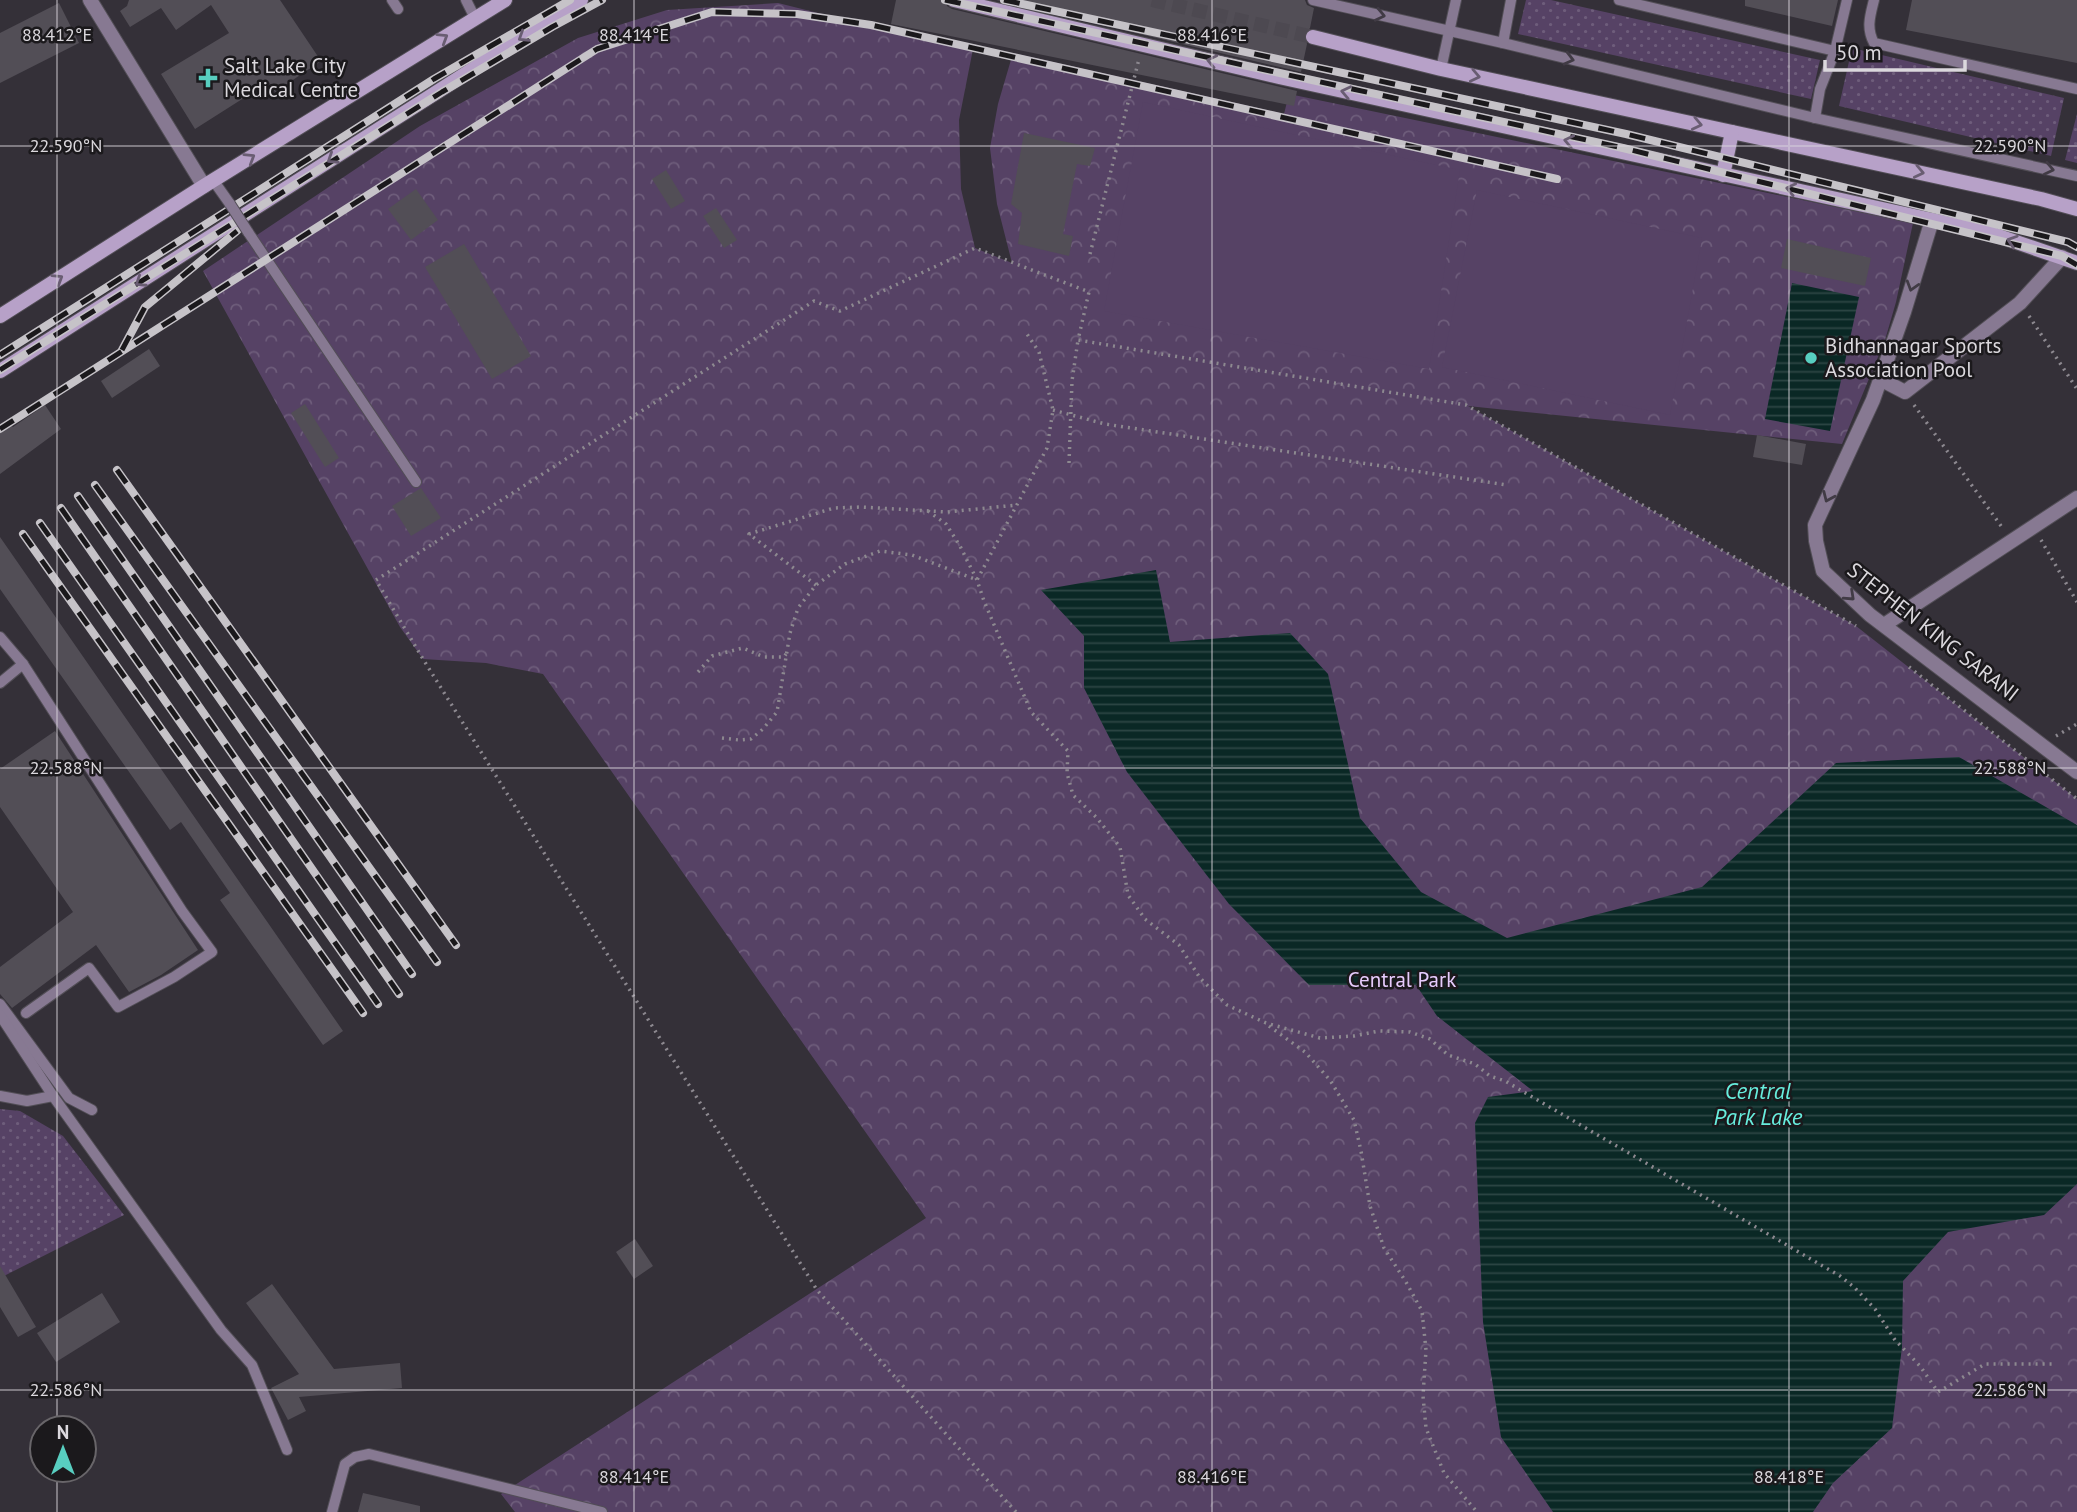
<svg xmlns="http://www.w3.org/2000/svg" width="2077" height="1512" font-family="'PT Sans',sans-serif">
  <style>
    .grass { fill: url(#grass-dots) }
    .park { fill: url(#park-crowns) }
    .garden { fill: #564265 }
    .water { fill: url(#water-rules) }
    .building { fill: #524e56 }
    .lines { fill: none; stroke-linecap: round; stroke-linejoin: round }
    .secondary-tunnel { stroke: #4d4951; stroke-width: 14; stroke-dasharray: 14 7; stroke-linecap: butt }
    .service-casing { stroke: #524e56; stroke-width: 12 }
    .minor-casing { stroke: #524e56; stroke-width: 16 }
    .secondary-casing { stroke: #524e56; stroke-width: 16 }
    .path { stroke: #8d8990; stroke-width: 3.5; stroke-dasharray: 2 5; stroke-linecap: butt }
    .service { stroke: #877992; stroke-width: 10 }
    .minor { stroke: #877992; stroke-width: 14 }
    .secondary { stroke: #b7a1c8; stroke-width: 14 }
    .rail-casing { stroke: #c6c3c8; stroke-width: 8 }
    .rail { stroke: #1b191c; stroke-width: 5; stroke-dasharray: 16; stroke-linecap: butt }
    .service-bridge-casing { stroke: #524e56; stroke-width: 12; stroke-linecap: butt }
    .service-bridge { stroke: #877992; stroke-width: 10 }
    .oneway { stroke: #413b45 }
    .oneway2 { stroke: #695d72 }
    .ticks { fill: none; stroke: #dbd8dd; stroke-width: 2; stroke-opacity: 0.45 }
    .poi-dot { fill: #58cec0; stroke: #1b191c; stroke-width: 2.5 }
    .labels { text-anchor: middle; stroke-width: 5; stroke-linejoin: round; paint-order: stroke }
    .poi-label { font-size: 21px; fill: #dbd8dd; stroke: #1b191c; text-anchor: start }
    .street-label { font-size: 21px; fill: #dbd8dd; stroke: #1b191c }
    .park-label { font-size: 21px; fill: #e6cbfc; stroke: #1b191c }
    .water-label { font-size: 23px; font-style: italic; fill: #67eddd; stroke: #1b191c }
    .ticks-label { font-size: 18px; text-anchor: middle; fill: #dbd8dd; stroke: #1b191c; stroke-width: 5; stroke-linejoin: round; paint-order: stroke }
  </style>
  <defs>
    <pattern id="grass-dots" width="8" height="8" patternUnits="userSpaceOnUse" patternTransform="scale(1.75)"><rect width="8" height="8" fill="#564265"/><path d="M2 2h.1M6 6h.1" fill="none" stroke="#6e5d7b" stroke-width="1.8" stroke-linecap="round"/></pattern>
    <pattern id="park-crowns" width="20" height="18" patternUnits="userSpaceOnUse" patternTransform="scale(1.75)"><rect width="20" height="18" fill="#564265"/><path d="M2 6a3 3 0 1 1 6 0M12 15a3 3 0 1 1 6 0" fill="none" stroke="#6e5d7b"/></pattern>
    <pattern id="water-rules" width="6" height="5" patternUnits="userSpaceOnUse" patternTransform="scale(1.75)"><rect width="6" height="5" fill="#0a2825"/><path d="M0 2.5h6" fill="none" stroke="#2d4644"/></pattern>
  </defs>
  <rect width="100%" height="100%" fill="#343038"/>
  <g class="grass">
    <path d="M 1526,0 L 1551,0 L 1820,60 L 1811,99 L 1518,34 Z"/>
    <path d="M 1852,48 L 2064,98 L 2051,156 L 1839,106 Z"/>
    <path d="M 2077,114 L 2077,163 L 2065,160 Z"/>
    <path d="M 0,1109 L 20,1111 L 63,1136 L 124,1215 L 0,1278 Z"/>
  </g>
  <path class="park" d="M 778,3 L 882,29 L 973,49 L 959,120 L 961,189 L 975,248 L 1012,263 L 997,204 L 990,148 L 998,104 L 1013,53 L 1284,114 L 1289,94 L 1913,223 L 1896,302 L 1885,340 L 1842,444 L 1468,406 L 1856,626 L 2077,799 L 2077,1512 L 515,1512 L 501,1494 L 926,1218 L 543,674 L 486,663 L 423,659 L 400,627 L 203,271 L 420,126 L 578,38 L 667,10 Z"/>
  <g class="garden">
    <path d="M 1143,102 L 1460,170 L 1429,369 L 1104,311 Z"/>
    <path d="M 1477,190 L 1702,238 L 1670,415 L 1442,367 Z"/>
  </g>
  <g class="water">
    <path d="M 1792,283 L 1859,297 L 1830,431 L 1765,419 Z"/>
    <path d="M 1156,570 L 1170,642 L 1290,633 L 1328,674 L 1360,818 L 1421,892 L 1507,938 L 1702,887 L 1836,763 L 1959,757 L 2077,825 L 2077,1184 L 2044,1215 L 1948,1232 L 1903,1281 L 1902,1347 L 1892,1428 L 1833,1483 L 1813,1512 L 1553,1512 L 1501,1437 L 1483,1322 L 1475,1123 L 1488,1097 L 1533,1091 L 1437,1016 L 1416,985 L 1309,985 L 1229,904 L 1127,772 L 1084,688 L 1084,636 L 1041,590 Z"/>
  </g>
  <g class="building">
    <path d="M 129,0 L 280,0 L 321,61 L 275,92 L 269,82 L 195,129 L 161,74 L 229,33 L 211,5 L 176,30 L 161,8 L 130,27 L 120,11 L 127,6 Z"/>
    <path d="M 896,0 L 945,0 L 947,6 L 952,9 L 1297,91 L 1294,106 L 891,24 Z"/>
    <path d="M 996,0 L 1305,0 L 1307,5 L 1314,8 L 1310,28 L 1304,35 L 1307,44 L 1301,72 Z"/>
    <path d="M 1745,0 L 1838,0 L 1832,26 L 1745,6 Z"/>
    <path d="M 1912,0 L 2077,0 L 2077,63 L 1906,30 Z"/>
    <path d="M 59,3 L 79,43 L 0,83 L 0,33 Z"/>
    <path d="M 1024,133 L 1095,148 L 1090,166 L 1077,164 L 1063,234 L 1073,236 L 1069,256 L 1018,244 L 1022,213 L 1011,204 Z"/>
    <path d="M 666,170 L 685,201 L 671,209 L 652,179 Z"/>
    <path d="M 416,189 L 438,220 L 411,240 L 388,209 Z"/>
    <path d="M 716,208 L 737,240 L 724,248 L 703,216 Z"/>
    <path d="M 1787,239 L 1871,258 L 1865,286 L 1781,268 Z"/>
    <path d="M 464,244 L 531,356 L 492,379 L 425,267 Z"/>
    <path d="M 149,349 L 160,366 L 112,398 L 101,381 Z"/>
    <path d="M 305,404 L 339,458 L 325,467 L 291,413 Z"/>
    <path d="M 45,405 L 61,429 L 0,474 L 0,432 L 10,425 L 13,427 Z"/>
    <path d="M 1757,435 L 1806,444 L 1802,465 L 1753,457 Z"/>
    <path d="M 421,488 L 441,518 L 411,536 L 392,506 Z"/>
    <path d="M 0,537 L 343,1031 L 323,1045 L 220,900 L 230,893 L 181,822 L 170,830 L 0,589 Z"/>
    <path d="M 55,731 L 198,950 L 161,975 L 129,992 L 96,945 L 12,1008 L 0,994 L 0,967 L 73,912 L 0,807 L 0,769 Z"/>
    <path d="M 635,1239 L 653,1266 L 634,1279 L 616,1252 Z"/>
    <path d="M 0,1266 L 36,1327 L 18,1337 L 0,1307 Z"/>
    <path d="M 272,1284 L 334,1369 L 400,1363 L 402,1388 L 299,1397 L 306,1411 L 288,1420 L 271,1388 L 299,1374 L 246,1303 Z"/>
    <path d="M 102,1293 L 120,1322 L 56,1362 L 37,1333 Z"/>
    <path d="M 363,1493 L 420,1506 L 420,1512 L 358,1512 Z"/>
  </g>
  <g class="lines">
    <path class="secondary-tunnel" d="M 1152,0 L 1313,37"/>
    <g class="service-casing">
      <g id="service">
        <path d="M 392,0 L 398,9"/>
        <path d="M 466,0 L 475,18"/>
        <path d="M 1313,0 L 1503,43 L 1815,118 L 2077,176"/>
        <path d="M 1619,0 L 1835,51"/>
        <path d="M 1874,0 C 1870,16 1866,28 1874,43 L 2077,89"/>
        <path d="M 1503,43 L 1511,0"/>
        <path d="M 1441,69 L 1456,0"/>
        <path d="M 1815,118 L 1820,89 L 1835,51 L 1847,0"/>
        <path d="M 213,180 L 230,204"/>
        <path d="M 248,232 L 416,482"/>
        <path d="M 0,637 L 23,664 L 0,683"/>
        <path d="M 23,664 L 182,911 L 212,952 L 174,977 L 118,1007 L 89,968 L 26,1013"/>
        <path d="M 0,1004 L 69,1098 L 92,1110"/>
        <path d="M 0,1015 L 53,1096 L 221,1330 L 252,1365 L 287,1450"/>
        <path d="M 0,1096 L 27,1101 L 53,1096"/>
        <path d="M 332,1512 L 345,1464 L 355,1457 L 369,1454 L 602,1512"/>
      </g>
    </g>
    <g class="minor-casing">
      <g id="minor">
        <path d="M 90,0 L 204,186"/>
        <path d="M 1932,220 L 1904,312 L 1873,400 L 1815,525 L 1816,541 L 1823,571 L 1870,615 L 2077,772"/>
        <path d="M 1880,379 L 1905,392 L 2020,303 L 2062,257"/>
        <path d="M 1884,625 L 2077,498"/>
      </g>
    </g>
    <g class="secondary-casing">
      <g id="secondary">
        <path d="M 954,0 L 1279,77 L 1987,232 L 2077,263"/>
        <path d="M 1313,37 L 1441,69 L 2041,199 L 2077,209"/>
        <path d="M 1723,175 L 1732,132"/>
        <path d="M 0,316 L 204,186 L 505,0"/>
        <path d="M 0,371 L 581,0"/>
      </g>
    </g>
    <g class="path">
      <path d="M 1090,254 L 1139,59"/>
      <path d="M 2029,316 L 2077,389"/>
      <path d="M 1914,405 L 2004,530"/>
      <path d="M 1053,410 L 1105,424 L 1507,485"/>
      <path d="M 1069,463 L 1072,381 L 1078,340"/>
      <path d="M 928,511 L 946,524 L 960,546 L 977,580 L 984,601 L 1031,712 L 1068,751 L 1067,773 L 1073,795 L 1097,818 L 1120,847 L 1128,895 L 1145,919 L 1179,945 L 1200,978 L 1227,1005 L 1266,1023 L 1320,1038 L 1354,1036 L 1379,1031 L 1410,1032 L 1430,1039 L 1448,1055 L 1475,1064 L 1490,1076 L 1505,1081 L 1840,1276 L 1854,1287 L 1875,1309 L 1895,1340 L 1920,1366 L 1938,1392 L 1985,1364 L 2055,1364"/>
      <path d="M 2041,540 L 2077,602"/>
      <path d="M 816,585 L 749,534 L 834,508 L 861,507 L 947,512 L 1017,505"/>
      <path d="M 1909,667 L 2077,799"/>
      <path d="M 698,672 L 712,656 L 743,648 L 764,657 L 784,657 L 786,654"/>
      <path d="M 2056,736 L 2077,724"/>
      <path d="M 722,738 L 739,740 L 751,739 L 763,729 L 777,712 L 790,633 L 798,608 L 816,585 L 845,564 L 880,551 L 912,555 L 977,580 L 1047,448 L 1053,410 L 1039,352 L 1025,331"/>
      <path d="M 1269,1026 L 1305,1052 L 1330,1080 L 1354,1120 L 1361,1151 L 1370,1206 L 1384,1248 L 1406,1282 L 1422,1311 L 1426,1350 L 1423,1396 L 1426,1428 L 1444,1473 L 1477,1512"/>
      <path d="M 1016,1512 L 817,1290 L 423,659 L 376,580 L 814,301 L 840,311 L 975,248 L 1089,292 L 1078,340 L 1466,405 L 1856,626"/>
    </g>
    <use href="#service" class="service"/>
    <use href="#minor" class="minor"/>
    <use href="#secondary" class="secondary"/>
    <g class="rail-casing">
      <g id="rail">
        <path d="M 945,0 L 1623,148 L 2062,256 L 2077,265"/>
        <path d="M 1004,0 L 1626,134 L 2068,242 L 2077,247"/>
        <path d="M 122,350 L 145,307 L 237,231"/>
        <path d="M 0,355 L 434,79 L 570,0"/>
        <path d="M 0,370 L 442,92 L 552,27 L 602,0"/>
        <path d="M 0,429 L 597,49 L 712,12 L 797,14 L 871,25 L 1557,179"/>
        <path d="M 117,470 L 456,945"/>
        <path d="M 95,485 L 437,962"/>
        <path d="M 78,496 L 412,974"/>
        <path d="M 61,508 L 399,994"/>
        <path d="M 40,523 L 378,1004"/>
        <path d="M 23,534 L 363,1013"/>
      </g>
    </g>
    <use href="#rail" class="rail"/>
    <g class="service-bridge-casing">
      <path id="service-bridge" d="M 230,204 L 248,232"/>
    </g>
    <use href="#service-bridge" class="service-bridge"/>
  </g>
  <defs><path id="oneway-chevron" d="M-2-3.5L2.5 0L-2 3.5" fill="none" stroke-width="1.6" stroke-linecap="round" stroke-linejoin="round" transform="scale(1.75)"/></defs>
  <g class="oneway">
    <use href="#oneway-chevron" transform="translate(1380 15) rotate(13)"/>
    <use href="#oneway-chevron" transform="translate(1569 59) rotate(14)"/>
    <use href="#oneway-chevron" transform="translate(2049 169) rotate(12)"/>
    <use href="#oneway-chevron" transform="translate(1912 286) rotate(107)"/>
    <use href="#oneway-chevron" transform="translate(1828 497) rotate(114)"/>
    <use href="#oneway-chevron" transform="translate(1850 596) rotate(43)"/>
  </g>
  <g class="oneway2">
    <use href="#oneway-chevron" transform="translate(523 37) rotate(147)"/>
    <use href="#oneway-chevron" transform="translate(443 38) rotate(-32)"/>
    <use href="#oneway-chevron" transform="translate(1212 61) rotate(-167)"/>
    <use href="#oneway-chevron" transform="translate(1475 76) rotate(12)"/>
    <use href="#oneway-chevron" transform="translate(1346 92) rotate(-168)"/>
    <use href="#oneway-chevron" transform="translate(1697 124) rotate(12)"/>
    <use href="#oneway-chevron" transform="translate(1569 141) rotate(-168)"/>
    <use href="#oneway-chevron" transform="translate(250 158) rotate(-32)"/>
    <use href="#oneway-chevron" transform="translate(332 159) rotate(147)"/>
    <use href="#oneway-chevron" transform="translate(1919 172) rotate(12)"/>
    <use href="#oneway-chevron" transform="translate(1791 189) rotate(-168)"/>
    <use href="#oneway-chevron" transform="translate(2012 241) rotate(-162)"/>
    <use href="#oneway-chevron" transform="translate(58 279) rotate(-32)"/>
    <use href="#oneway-chevron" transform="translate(140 282) rotate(147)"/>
  </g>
  <path class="ticks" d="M 57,0 L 57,1428M 634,0 L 634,1512M 1212,0 L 1212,1512M 1789,0 L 1789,1512M 0,146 L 2077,146M 0,768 L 2077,768M 0,1390 L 2077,1390M 57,1470 L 57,1512"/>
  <g class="poi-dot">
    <path d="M204.5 67.5h7v7h7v7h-7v7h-7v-7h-7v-7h7z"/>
    <circle cx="1811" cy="358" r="7"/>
  </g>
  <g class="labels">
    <g class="poi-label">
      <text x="224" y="73">Salt Lake City<tspan x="224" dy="24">Medical Centre</tspan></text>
      <text x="1825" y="353">Bidhannagar Sports<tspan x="1825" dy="24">Association Pool</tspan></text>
    </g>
    <g class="street-label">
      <text transform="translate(1933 632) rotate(38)" y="7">STEPHEN KING SARANI</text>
    </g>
    <g class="park-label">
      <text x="1402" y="987">Central Park</text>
    </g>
    <g class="water-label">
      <text x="1758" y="1099">Central<tspan x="1758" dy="26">Park Lake</tspan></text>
    </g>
  </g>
  <g class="ticks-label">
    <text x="57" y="41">88.412°E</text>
    <text x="634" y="41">88.414°E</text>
    <text x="1212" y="41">88.416°E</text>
    <text x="66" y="152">22.590°N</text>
    <text x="2010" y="152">22.590°N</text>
    <text x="66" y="774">22.588°N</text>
    <text x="2010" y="774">22.588°N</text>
    <text x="66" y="1396">22.586°N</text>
    <text x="2010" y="1396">22.586°N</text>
    <text x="634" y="1483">88.414°E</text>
    <text x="1212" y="1483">88.416°E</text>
    <text x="1789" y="1483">88.418°E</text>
  </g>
  <g transform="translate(63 1449)"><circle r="33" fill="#1b191c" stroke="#686569" stroke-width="2"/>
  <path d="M0-5L12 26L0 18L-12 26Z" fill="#58cec0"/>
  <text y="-10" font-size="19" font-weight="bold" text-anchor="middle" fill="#dbd8dd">N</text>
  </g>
  <path d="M1825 60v10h140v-10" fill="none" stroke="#dbd8dd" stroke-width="3.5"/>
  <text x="1836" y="60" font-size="21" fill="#dbd8dd" stroke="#1b191c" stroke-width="5" paint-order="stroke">50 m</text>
</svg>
